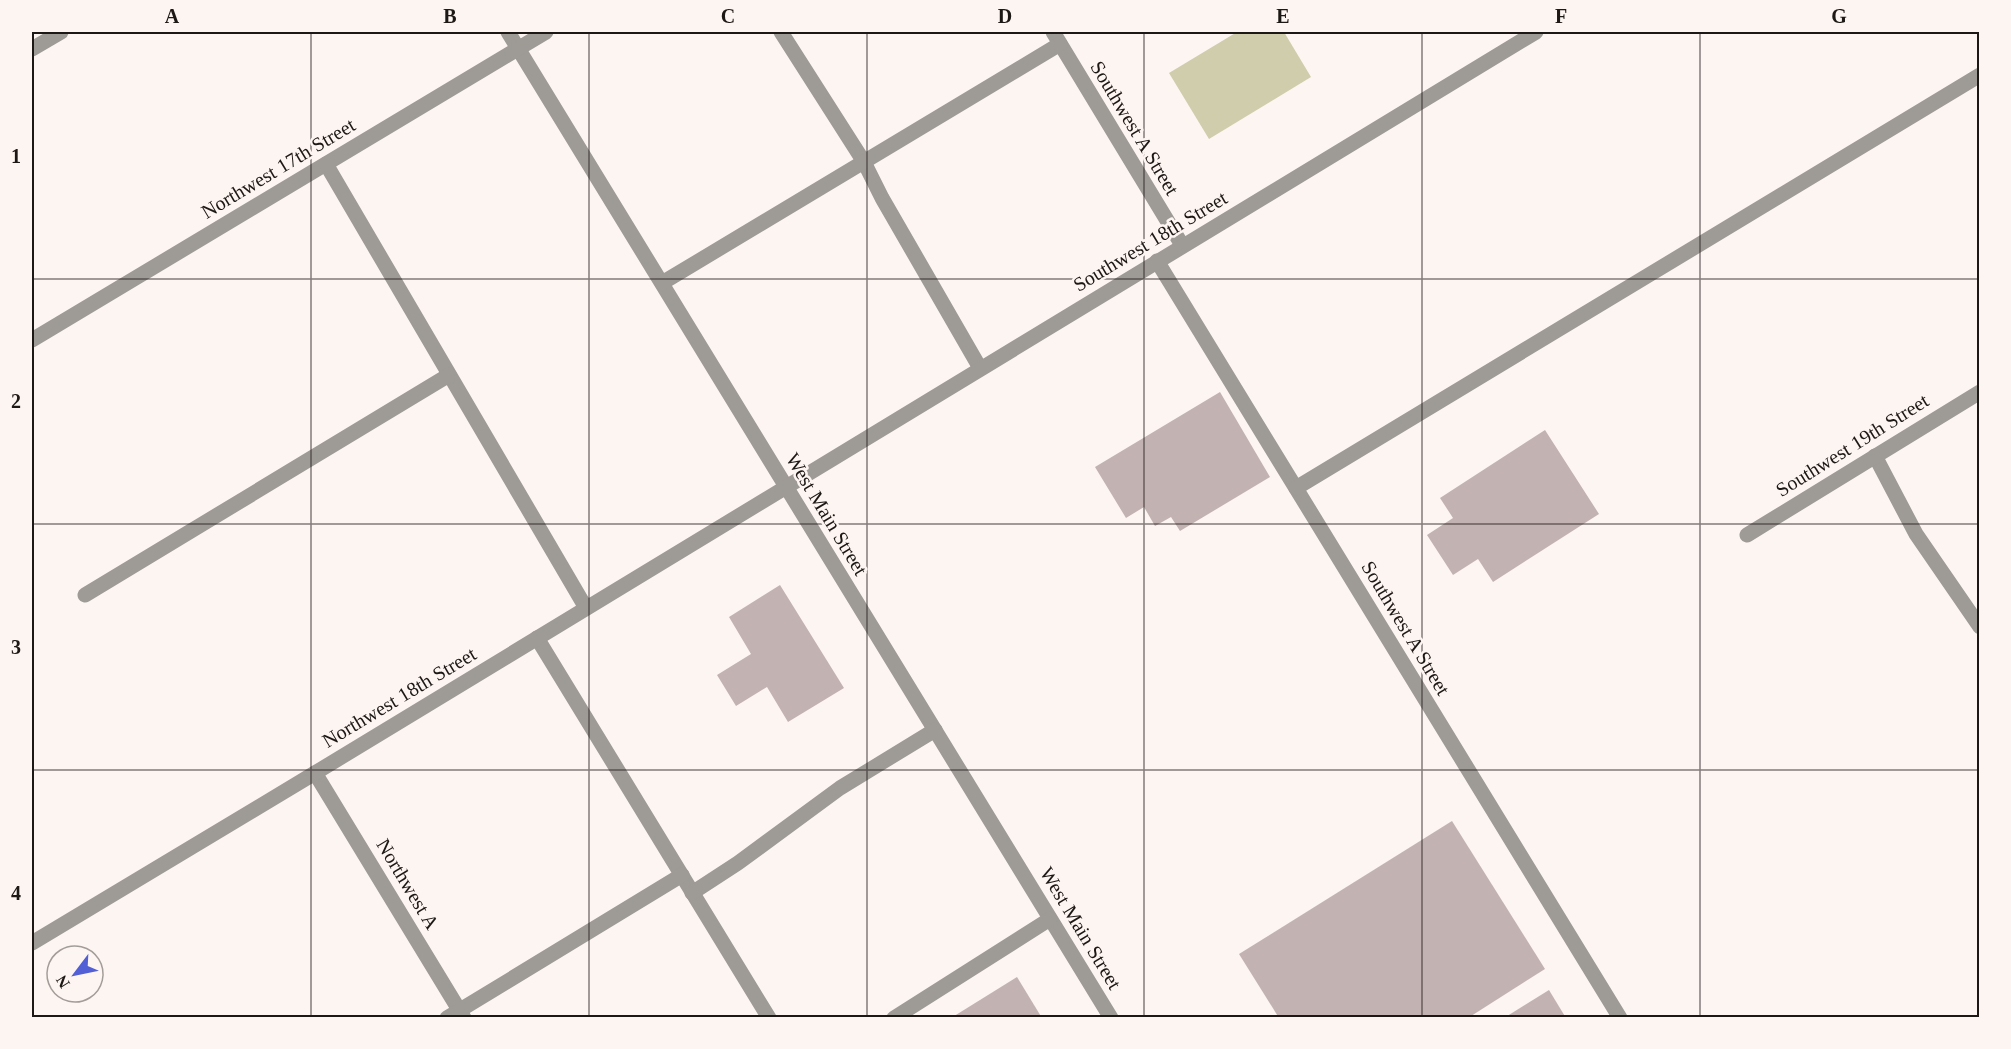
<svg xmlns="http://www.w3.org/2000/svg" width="2011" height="1049" font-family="Georgia,serif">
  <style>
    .green { fill: #cfcdac }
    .building { fill: #c2b3b2 }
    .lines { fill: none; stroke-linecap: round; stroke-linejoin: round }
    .minor { stroke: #9e9a96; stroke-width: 15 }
    .grid { fill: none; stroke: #1d1816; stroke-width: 1.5; stroke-opacity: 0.55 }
    .labels { text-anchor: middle; stroke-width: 5; stroke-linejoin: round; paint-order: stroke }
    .street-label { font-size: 20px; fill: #1d1816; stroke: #fdf5f1 }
    .neatline { fill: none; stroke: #1d1816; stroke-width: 2 }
    .grid-label { font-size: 20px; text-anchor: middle; font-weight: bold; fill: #1d1816 }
  </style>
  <rect width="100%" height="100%" fill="#fdf5f1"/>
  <path class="green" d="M 1237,32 L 1284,32 L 1311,77 L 1209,139 L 1169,73 Z"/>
  <g class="building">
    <path d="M 1220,392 L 1270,477 L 1180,531 L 1171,517 L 1155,526 L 1144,507 L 1126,518 L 1095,467 Z"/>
    <path d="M 1545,430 L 1599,514 L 1493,582 L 1478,559 L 1453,575 L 1427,535 L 1453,518 L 1440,498 Z"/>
    <path d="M 780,585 L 844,688 L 788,722 L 767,687 L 736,706 L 717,675 L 751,654 L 729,617 Z"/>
    <path d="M 1452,821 L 1545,969 L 1468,1018 L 1279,1018 L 1239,954 Z"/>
    <path d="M 1017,977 L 1042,1018 L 951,1018 Z"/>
    <path d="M 1549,990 L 1566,1018 L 1504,1018 Z"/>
  </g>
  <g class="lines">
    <g class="minor">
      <path d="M 508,32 L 1111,1018"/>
      <path d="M 781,32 L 864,162 L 882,198 L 980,368"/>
      <path d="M 1053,32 L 1182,245"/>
      <path d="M 32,49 L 61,32"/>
      <path d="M 326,164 L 586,608"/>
      <path d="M 1157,261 L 1620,1018"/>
      <path d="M 662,283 L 1060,44"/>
      <path d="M 32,340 L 546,32"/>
      <path d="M 1875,456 L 1916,534 L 1980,627"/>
      <path d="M 1296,488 L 1980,75"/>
      <path d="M 1747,535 L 1980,392"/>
      <path d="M 85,595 L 449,375"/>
      <path d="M 537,638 L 769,1018"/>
      <path d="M 315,773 L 464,1018"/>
      <path d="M 692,893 L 738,863 L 840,788 L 935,730"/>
      <path d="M 32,943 L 315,773 L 1536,32"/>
      <path d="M 447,1018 L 682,875"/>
      <path d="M 894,1018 L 1050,919"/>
    </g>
  </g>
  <path class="grid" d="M 311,32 L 311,1018M 589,32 L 589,1018M 867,32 L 867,1018M 1144,32 L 1144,1018M 1422,32 L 1422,1018M 1700,32 L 1700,1018M 32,279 L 1980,279M 32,524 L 1980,524M 32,770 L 1980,770"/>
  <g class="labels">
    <g class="street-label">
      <text transform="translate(1135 128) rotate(59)" y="7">Southwest A Street</text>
      <text transform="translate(278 168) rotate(-31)" y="7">Northwest 17th Street</text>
      <text transform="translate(1150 241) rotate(-31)" y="7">Southwest 18th Street</text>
      <text transform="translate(1852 445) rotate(-32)" y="7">Southwest 19th Street</text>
      <text transform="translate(827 514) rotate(59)" y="7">West Main Street</text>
      <text transform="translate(1406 628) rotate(59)" y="7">Southwest A Street</text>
      <text transform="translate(399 697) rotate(-31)" y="7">Northwest 18th Street</text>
      <text transform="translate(408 884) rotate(59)" y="7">Northwest A</text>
      <text transform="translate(1081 928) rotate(59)" y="7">West Main Street</text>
    </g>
  </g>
  <rect width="2011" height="1049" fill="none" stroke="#fdf5f1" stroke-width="66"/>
  <g transform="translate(75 974) rotate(238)"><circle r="28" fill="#fdf5f1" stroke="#a39d99" stroke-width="1.5"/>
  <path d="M0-4.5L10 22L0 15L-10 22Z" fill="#525fd5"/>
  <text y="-9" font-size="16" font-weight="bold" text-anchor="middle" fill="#1d1816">N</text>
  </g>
  <rect x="33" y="33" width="1945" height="983" class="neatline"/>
  <g class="grid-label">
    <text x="172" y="23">A</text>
    <text x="450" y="23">B</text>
    <text x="728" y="23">C</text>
    <text x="1005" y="23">D</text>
    <text x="1283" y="23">E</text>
    <text x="1561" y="23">F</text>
    <text x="1839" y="23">G</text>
    <text x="16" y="163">1</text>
    <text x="16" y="408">2</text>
    <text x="16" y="654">3</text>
    <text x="16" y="900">4</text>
  </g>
</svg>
